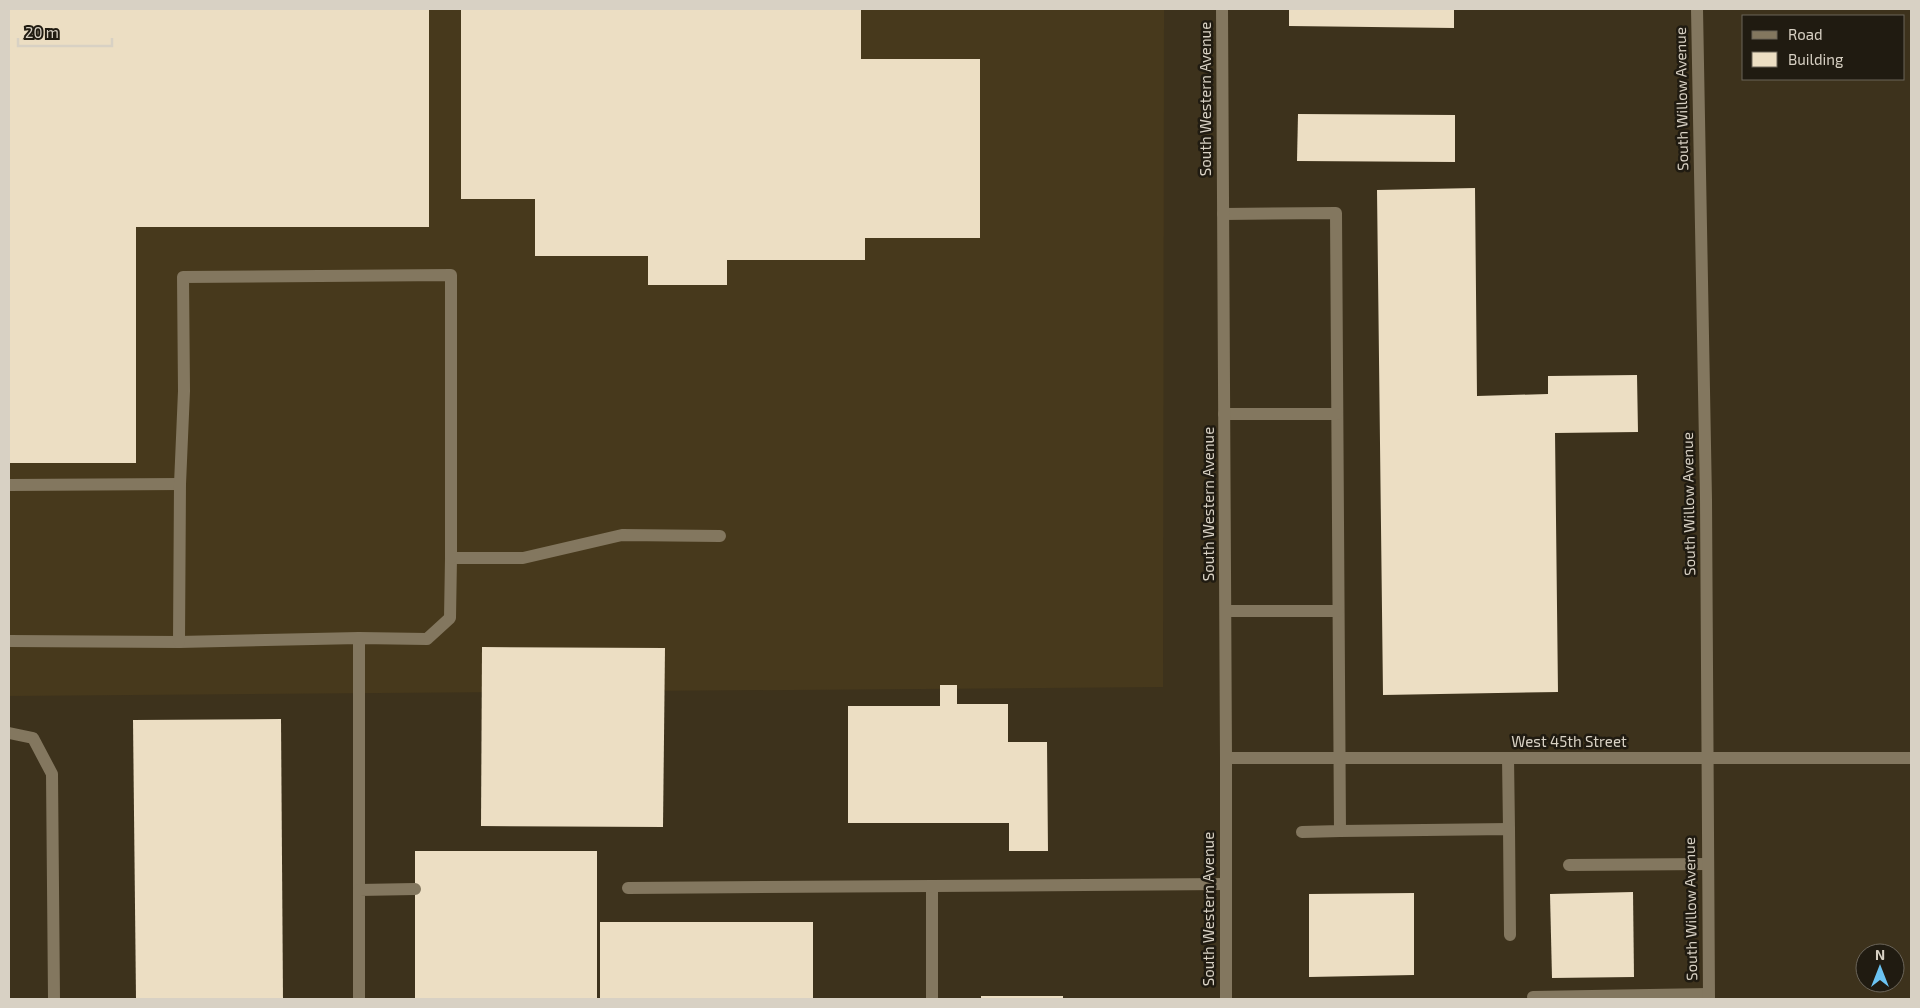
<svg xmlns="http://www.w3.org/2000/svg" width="1920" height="1008" font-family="'Exo 2',sans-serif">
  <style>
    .built { fill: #47391c }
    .building { fill: #ecdec3 }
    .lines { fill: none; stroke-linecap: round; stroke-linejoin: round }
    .service { stroke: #83775f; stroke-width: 12 }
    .minor { stroke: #83775f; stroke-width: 12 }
    .secondary { stroke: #83775f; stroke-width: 12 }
    .labels { text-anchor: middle; stroke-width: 5; stroke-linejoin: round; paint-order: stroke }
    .street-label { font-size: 15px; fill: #d8d1c4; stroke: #201b11 }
  </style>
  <rect width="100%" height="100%" fill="#3d321c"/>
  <path class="built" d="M 9,9 L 1164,9 L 1163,687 L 9,696 Z"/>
  <g class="building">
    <path d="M 9,9 L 429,9 L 429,227 L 136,227 L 136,463 L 9,463 Z"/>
    <path d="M 461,9 L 861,9 L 861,59 L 980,59 L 980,238 L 865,238 L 865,260 L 727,260 L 727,285 L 648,285 L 648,256 L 535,256 L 535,199 L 461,199 Z"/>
    <path d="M 1289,9 L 1454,9 L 1454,28 L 1289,26 Z"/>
    <path d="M 1298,114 L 1455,115 L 1455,162 L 1297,161 Z"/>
    <path d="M 1475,188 L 1477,396 L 1548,394 L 1548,376 L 1637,375 L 1638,432 L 1555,433 L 1558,692 L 1383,695 L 1377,190 Z"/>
    <path d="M 482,647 L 665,648 L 663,827 L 481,826 Z"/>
    <path d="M 940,685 L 957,685 L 957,704 L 1008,704 L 1008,742 L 1047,742 L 1048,851 L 1009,851 L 1009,823 L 848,823 L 848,706 L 940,706 Z"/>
    <path d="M 281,719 L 283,999 L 136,999 L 133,720 Z"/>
    <rect x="415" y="851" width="182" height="148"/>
    <path d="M 1633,892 L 1634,977 L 1552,978 L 1550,894 Z"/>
    <path d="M 1414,893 L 1414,975 L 1309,977 L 1309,894 Z"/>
    <rect x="600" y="922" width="213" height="77"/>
    <rect x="981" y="996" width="82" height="3"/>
  </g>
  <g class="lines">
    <g class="service">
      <path d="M 1223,214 L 1336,213 L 1340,831 L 1302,832"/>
      <path d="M 1224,414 L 1337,414"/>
      <path d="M 9,485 L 180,484"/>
      <path d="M 1226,611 L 1338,611"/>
      <path d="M 359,638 L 359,890"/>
      <path d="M 9,641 L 179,642 L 359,638 L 427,639 L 450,618 L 451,558 L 523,558 L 622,535 L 720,536"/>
      <path d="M 179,642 L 180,484 L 184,391 L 183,277 L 451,275 L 451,558"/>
      <path d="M 9,733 L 33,738 L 52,774 L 54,999"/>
      <path d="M 1508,758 L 1509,829"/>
      <path d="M 1340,831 L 1509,829 L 1510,935"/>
      <path d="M 1569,865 L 1707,864"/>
      <path d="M 932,886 L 932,999"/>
      <path d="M 628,888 L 1225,884"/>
      <path d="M 1533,997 L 1708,994"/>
      <path d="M 359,999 L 359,890 L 415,889"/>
    </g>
    <g class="minor">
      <path d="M 1697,9 L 1706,499 L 1709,999"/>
      <path d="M 1226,758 L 1911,758"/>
    </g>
    <path class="secondary" d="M 1222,9 L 1226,758 L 1226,999"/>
  </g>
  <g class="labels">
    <g class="street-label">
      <text transform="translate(1206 99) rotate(-90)" y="5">South Western Avenue</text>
      <text transform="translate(1682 99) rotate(-91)" y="5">South Willow Avenue</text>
      <text transform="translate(1209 504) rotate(-90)" y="5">South Western Avenue</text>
      <text transform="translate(1689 504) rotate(-91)" y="5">South Willow Avenue</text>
      <text x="1569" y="747">West 45th Street</text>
      <text transform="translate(1209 909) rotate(-90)" y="5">South Western Avenue</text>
      <text transform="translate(1691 909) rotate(-91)" y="5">South Willow Avenue</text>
    </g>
  </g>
  <rect width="1920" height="1008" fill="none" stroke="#d8d1c4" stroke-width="20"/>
  <rect x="1742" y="15" width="162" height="65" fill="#201b11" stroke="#6a6459"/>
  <rect x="1752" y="31" width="25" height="8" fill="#83775f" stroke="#6a6459"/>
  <text x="1788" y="40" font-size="15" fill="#d8d1c4">Road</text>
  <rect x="1752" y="52" width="25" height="15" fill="#ecdec3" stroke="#6a6459"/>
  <text x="1788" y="65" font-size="15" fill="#d8d1c4">Building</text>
  <g transform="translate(1880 968)"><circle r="24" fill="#201b11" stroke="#6a6459"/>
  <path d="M0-4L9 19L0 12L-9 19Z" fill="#6bc3f2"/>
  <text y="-8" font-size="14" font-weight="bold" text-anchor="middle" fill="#d8d1c4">N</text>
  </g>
  <path d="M18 38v8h94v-8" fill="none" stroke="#d8d1c4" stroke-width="2.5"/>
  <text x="25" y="38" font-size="15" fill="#d8d1c4" stroke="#201b11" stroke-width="4" paint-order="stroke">20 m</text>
</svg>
